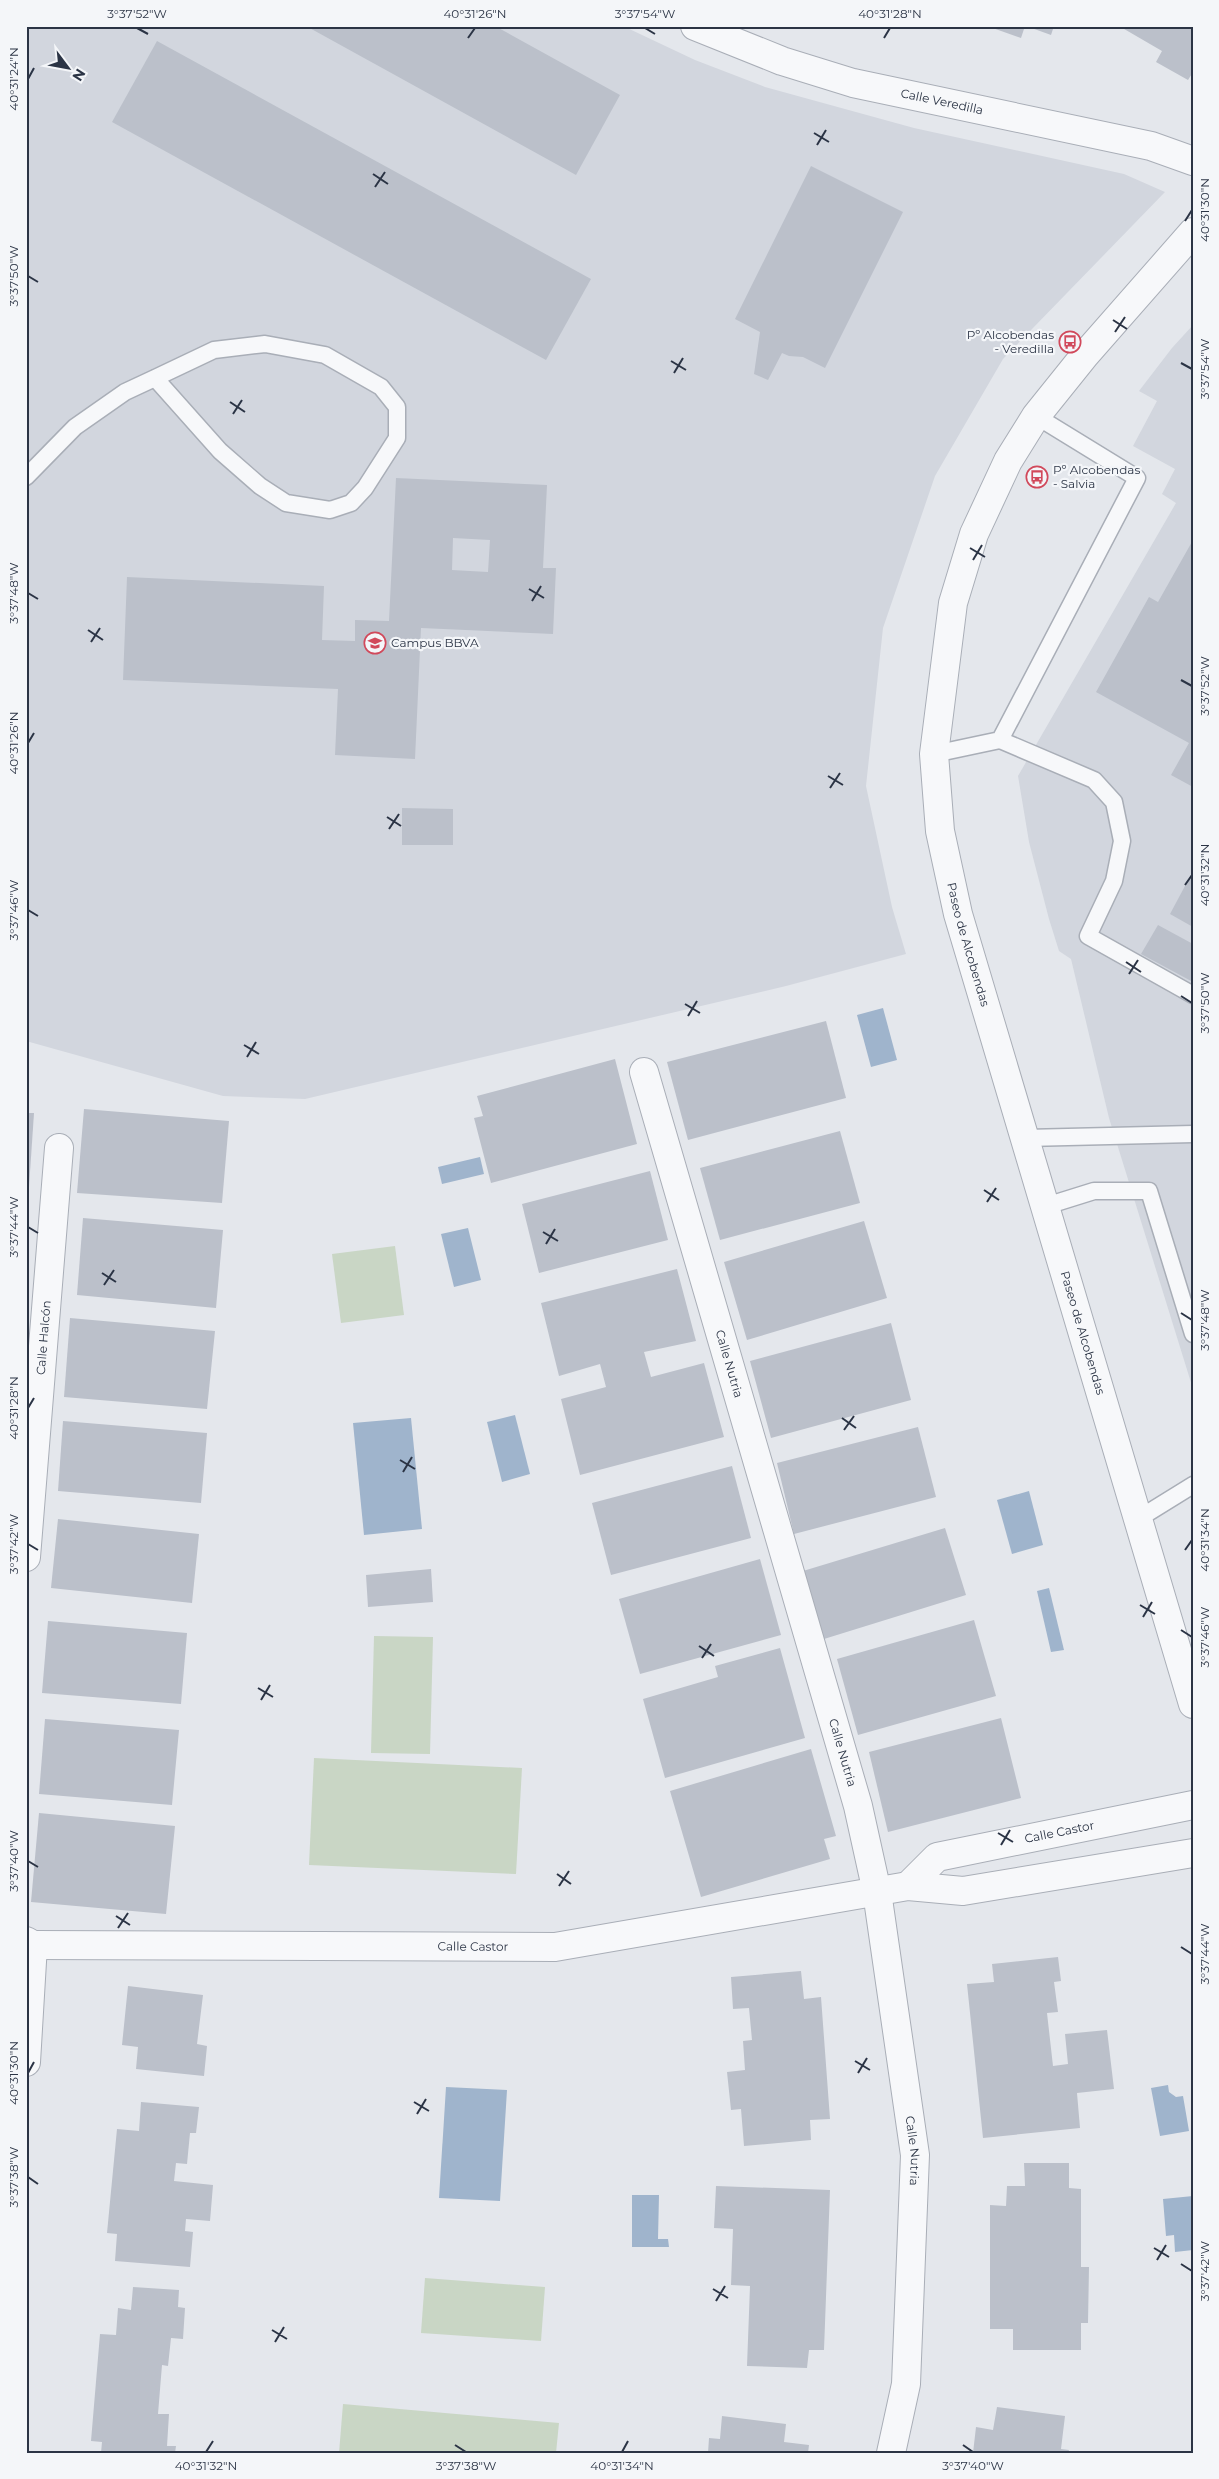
<svg xmlns="http://www.w3.org/2000/svg" width="1219" height="2479" font-family="Montserrat,sans-serif">
  <style>
    .built { fill: #d2d6de }
    .green { fill: #c9d6c5 }
    .water { fill: #9fb4cc }
    .building { fill: #bbc0ca; fill-rule: evenodd }
    .lines { fill: none; stroke-linecap: round; stroke-linejoin: round }
    .service-casing { stroke: #a9aeb7; stroke-width: 19 }
    .minor-casing { stroke: #a9aeb7; stroke-width: 30 }
    .service { stroke: #f7f8fa; stroke-width: 16 }
    .minor { stroke: #f7f8fa; stroke-width: 28 }
    .ticks { fill: none; stroke: #2b3445; stroke-width: 2 }
    .labels { text-anchor: middle; stroke-width: 4.5; stroke-linejoin: round; paint-order: stroke }
    .street-label { font-size: 12px; fill: #2b3445; stroke: #f4f6f9 }
    .poi-label { font-size: 12px; fill: #2b3445; stroke: #f4f6f9; text-anchor: start }
    .neatline { fill: none; stroke: #2b3445; stroke-width: 2 }
    .ticks-label { font-size: 12px; text-anchor: middle; fill: #2b3445 }
  </style>
  <rect width="100%" height="100%" fill="#e4e7ec"/>
  <g class="built">
    <path d="M 26,26 L 623,26 L 695,60 L 765,87 L 914,128 L 1124,174 L 1165,192 L 1003,359 L 935,476 L 883,628 L 866,786 L 892,907 L 906,954 L 786,986 L 305,1099 L 223,1096 L 26,1041 Z"/>
    <path d="M 1193,325 L 1193,1389 L 1109,1118 L 1071,959 L 1059,951 L 1049,919 L 1029,842 L 1018,776 L 1176,503 L 1162,494 L 1175,469 L 1133,446 L 1157,401 L 1139,391 L 1172,348 Z"/>
  </g>
  <g class="green">
    <path d="M 395,1246 L 404,1315 L 341,1323 L 332,1254 Z"/>
    <path d="M 374,1636 L 433,1637 L 430,1754 L 371,1753 Z"/>
    <path d="M 314,1758 L 522,1768 L 516,1874 L 309,1865 Z"/>
    <path d="M 425,2278 L 545,2287 L 541,2341 L 421,2333 Z"/>
    <path d="M 343,2404 L 559,2423 L 556,2453 L 339,2453 Z"/>
  </g>
  <g class="water">
    <path d="M 883,1008 L 897,1060 L 871,1067 L 857,1015 Z"/>
    <path d="M 480,1157 L 484,1174 L 442,1184 L 438,1167 Z"/>
    <path d="M 468,1228 L 481,1280 L 454,1287 L 441,1234 Z"/>
    <path d="M 515,1415 L 530,1474 L 502,1482 L 487,1422 Z"/>
    <path d="M 411,1418 L 422,1529 L 364,1535 L 353,1423 Z"/>
    <path d="M 1029,1491 L 1043,1545 L 1012,1554 L 997,1500 Z"/>
    <path d="M 1049,1588 L 1064,1650 L 1051,1652 L 1037,1591 Z"/>
    <path d="M 1168,2085 L 1169,2092 L 1176,2097 L 1183,2096 L 1189,2131 L 1160,2136 L 1151,2088 Z"/>
    <path d="M 446,2087 L 507,2090 L 500,2201 L 439,2198 Z"/>
    <path d="M 632,2195 L 659,2195 L 658,2239 L 668,2239 L 669,2247 L 632,2247 Z"/>
    <path d="M 1193,2196 L 1193,2250 L 1175,2252 L 1174,2235 L 1166,2236 L 1163,2199 Z"/>
  </g>
  <g class="building">
    <path d="M 306,26 L 495,26 L 620,95 L 576,175 Z"/>
    <path d="M 987,26 L 1025,26 L 1021,38 Z"/>
    <path d="M 1026,26 L 1054,26 L 1051,35 Z"/>
    <path d="M 1119,26 L 1193,26 L 1193,72 L 1188,80 L 1156,62 L 1162,51 Z"/>
    <path d="M 157,41 L 591,279 L 546,360 L 112,122 Z"/>
    <path d="M 811,166 L 903,212 L 825,368 L 803,357 L 789,356 L 782,353 L 768,380 L 754,374 L 760,332 L 735,319 Z"/>
    <path d="M 396,478 L 547,485 L 543,568 L 556,568 L 553,634 L 421,628 L 415,759 L 335,755 L 338,689 L 123,680 L 127,577 L 324,586 L 322,640 L 355,641 L 355,620 L 389,621 ZM 453,538 L 490,540 L 488,572 L 452,570 Z"/>
    <path d="M 1193,540 L 1193,787 L 1171,775 L 1189,743 L 1096,692 L 1149,597 L 1158,602 Z"/>
    <path d="M 402,808 L 453,809 L 453,845 L 402,845 Z"/>
    <path d="M 1193,871 L 1193,927 L 1170,914 Z"/>
    <path d="M 1158,925 L 1193,944 L 1193,982 L 1141,954 Z"/>
    <path d="M 826,1021 L 846,1098 L 688,1140 L 667,1062 Z"/>
    <path d="M 615,1059 L 637,1144 L 491,1183 L 474,1118 L 483,1116 L 477,1096 Z"/>
    <path d="M 84,1109 L 229,1121 L 222,1203 L 77,1193 Z"/>
    <path d="M 26,1113 L 34,1113 L 29,1187 L 26,1187 Z"/>
    <path d="M 840,1131 L 860,1203 L 720,1240 L 700,1168 Z"/>
    <path d="M 650,1171 L 668,1240 L 539,1273 L 522,1204 Z"/>
    <path d="M 83,1218 L 223,1230 L 216,1308 L 77,1295 Z"/>
    <path d="M 864,1221 L 887,1298 L 747,1340 L 724,1262 Z"/>
    <path d="M 677,1269 L 696,1341 L 644,1352 L 651,1377 L 704,1363 L 724,1437 L 580,1475 L 561,1399 L 606,1387 L 600,1364 L 559,1376 L 541,1303 Z"/>
    <path d="M 70,1318 L 215,1331 L 207,1409 L 64,1397 Z"/>
    <path d="M 891,1323 L 911,1400 L 771,1438 L 750,1361 Z"/>
    <path d="M 63,1421 L 207,1433 L 201,1503 L 58,1491 Z"/>
    <path d="M 918,1427 L 936,1497 L 794,1534 L 777,1463 Z"/>
    <path d="M 732,1466 L 751,1538 L 611,1575 L 592,1503 Z"/>
    <path d="M 58,1519 L 199,1534 L 192,1603 L 51,1588 Z"/>
    <path d="M 945,1528 L 966,1595 L 824,1639 L 803,1571 Z"/>
    <path d="M 760,1559 L 781,1635 L 640,1674 L 619,1599 Z"/>
    <path d="M 431,1569 L 433,1602 L 368,1607 L 366,1575 Z"/>
    <path d="M 974,1620 L 996,1696 L 858,1735 L 837,1659 Z"/>
    <path d="M 48,1621 L 187,1633 L 181,1704 L 42,1693 Z"/>
    <path d="M 780,1648 L 805,1738 L 665,1778 L 643,1699 L 718,1677 L 715,1666 Z"/>
    <path d="M 1001,1718 L 1021,1798 L 888,1832 L 869,1752 Z"/>
    <path d="M 45,1719 L 179,1730 L 172,1805 L 39,1794 Z"/>
    <path d="M 811,1749 L 836,1836 L 824,1839 L 830,1859 L 701,1897 L 670,1791 Z"/>
    <path d="M 39,1813 L 175,1826 L 166,1914 L 31,1902 Z"/>
    <path d="M 1058,1957 L 1061,1981 L 1054,1982 L 1058,2012 L 1047,2013 L 1053,2066 L 1068,2064 L 1065,2034 L 1107,2030 L 1114,2089 L 1077,2093 L 1080,2128 L 983,2138 L 967,1984 L 994,1982 L 992,1964 Z"/>
    <path d="M 801,1971 L 804,1999 L 821,1997 L 830,2119 L 810,2120 L 811,2140 L 744,2146 L 741,2109 L 731,2110 L 727,2072 L 745,2070 L 743,2041 L 752,2040 L 749,2008 L 733,2009 L 731,1977 Z"/>
    <path d="M 128,1986 L 203,1995 L 197,2044 L 207,2046 L 204,2076 L 136,2069 L 138,2047 L 122,2045 Z"/>
    <path d="M 141,2102 L 199,2107 L 196,2133 L 190,2133 L 187,2164 L 176,2163 L 174,2181 L 213,2185 L 210,2221 L 186,2219 L 185,2231 L 193,2232 L 190,2267 L 115,2261 L 117,2234 L 107,2233 L 117,2129 L 139,2131 Z"/>
    <path d="M 1024,2163 L 1069,2163 L 1069,2188 L 1081,2189 L 1081,2267 L 1089,2267 L 1088,2323 L 1081,2323 L 1081,2350 L 1013,2350 L 1013,2329 L 990,2329 L 990,2205 L 1006,2206 L 1007,2186 L 1025,2186 Z"/>
    <path d="M 716,2186 L 830,2190 L 824,2350 L 809,2350 L 807,2368 L 747,2366 L 750,2286 L 731,2285 L 733,2229 L 714,2228 Z"/>
    <path d="M 133,2287 L 179,2290 L 178,2307 L 185,2308 L 183,2339 L 171,2338 L 168,2366 L 162,2365 L 158,2414 L 169,2414 L 167,2446 L 176,2446 L 175,2453 L 101,2453 L 102,2442 L 91,2441 L 100,2334 L 116,2335 L 118,2308 L 131,2310 Z"/>
    <path d="M 997,2407 L 1065,2416 L 1061,2449 L 1069,2450 L 1068,2453 L 973,2453 L 976,2427 L 993,2430 Z"/>
    <path d="M 722,2416 L 786,2424 L 784,2442 L 809,2445 L 808,2453 L 708,2453 L 709,2438 L 720,2439 Z"/>
  </g>
  <g class="lines">
    <g class="service-casing">
      <g id="service">
        <path d="M 26,477 L 75,427 L 125,392 L 155,378 L 214,350 L 265,344 L 325,355 L 381,387 L 397,407 L 397,438 L 365,488 L 351,503 L 330,510 L 286,503 L 260,486 L 220,451 L 155,378"/>
        <path d="M 1000,740 L 1094,780 L 1114,802 L 1122,841 L 1114,881 L 1088,936 L 1193,995"/>
        <path d="M 934,754 L 1000,740 L 1137,478 L 1036,416"/>
        <path d="M 1026,1138 L 1193,1134"/>
        <path d="M 1046,1206 L 1094,1191 L 1149,1191 L 1193,1334"/>
        <path d="M 1138,1519 L 1193,1485"/>
      </g>
    </g>
    <g class="minor-casing">
      <g id="minor">
        <path id="s1" d="M 695,26 L 782,61 L 853,83 L 1151,146 L 1193,161"/>
        <path id="s2" d="M 1193,232 L 1085,355 L 1036,416 L 1008,461 L 974,534 L 953,603 L 934,754 L 940,831 L 958,914 L 1193,1704"/>
        <path id="s3" d="M 644,1072 L 858,1806 L 877,1892 L 915,2155 L 906,2384 L 891,2453"/>
        <path id="s4" d="M 26,1557 L 59,1148"/>
        <path id="s5" d="M 908,1886 L 937,1857 L 1193,1805"/>
        <path d="M 26,1941 L 33,1945 L 26,2062"/>
        <path id="s6" d="M 33,1945 L 555,1947 L 908,1886 L 963,1891 L 1193,1853"/>
      </g>
    </g>
    <use href="#service" class="service"/>
    <use href="#minor" class="minor"/>
  </g>
  <path class="ticks" d="M 137,28 L 148,34M 645,28 L 655,34M 468,38 L 475,28M 884,38 L 890,28M 28,79 L 34,68M 814,133 L 829,142M 817,145 L 826,130M 373,174 L 388,184M 375,187 L 385,172M 1185,221 L 1192,210M 28,276 L 38,282M 1113,320 L 1127,329M 1115,332 L 1125,317M 671,361 L 686,370M 1181,363 L 1192,369M 674,373 L 683,358M 230,402 L 245,412M 233,414 L 242,400M 970,548 L 985,557M 973,560 L 982,545M 529,589 L 544,598M 28,593 L 38,599M 532,601 L 541,586M 88,630 L 103,640M 91,642 L 100,628M 1181,680 L 1192,686M 28,743 L 34,733M 828,776 L 843,785M 830,788 L 840,773M 387,817 L 401,826M 389,829 L 399,814M 1185,885 L 1192,875M 28,910 L 38,916M 1126,962 L 1141,972M 1129,974 L 1138,960M 1181,996 L 1192,1003M 685,1004 L 700,1013M 688,1016 L 697,1001M 244,1045 L 259,1054M 247,1057 L 256,1042M 984,1190 L 999,1200M 987,1202 L 996,1188M 28,1227 L 38,1233M 543,1232 L 558,1241M 546,1244 L 555,1229M 102,1273 L 116,1282M 104,1285 L 114,1270M 1181,1313 L 1192,1320M 28,1408 L 34,1398M 842,1418 L 856,1428M 844,1430 L 854,1416M 400,1460 L 415,1469M 403,1472 L 412,1457M 28,1544 L 38,1550M 1185,1550 L 1192,1540M 1140,1605 L 1155,1614M 1143,1617 L 1152,1602M 1181,1630 L 1192,1637M 699,1646 L 714,1656M 702,1658 L 711,1644M 258,1688 L 273,1697M 261,1700 L 270,1685M 998,1833 L 1013,1842M 1001,1845 L 1010,1830M 28,1861 L 38,1867M 557,1874 L 571,1884M 559,1886 L 569,1871M 116,1916 L 130,1925M 118,1928 L 128,1913M 1181,1947 L 1192,1954M 855,2061 L 870,2070M 28,2073 L 34,2062M 858,2073 L 867,2058M 414,2102 L 429,2111M 417,2114 L 426,2099M 28,2177 L 38,2184M 1154,2248 L 1169,2257M 1157,2260 L 1166,2245M 1181,2264 L 1192,2271M 713,2289 L 728,2298M 716,2301 L 725,2286M 272,2330 L 287,2339M 275,2342 L 284,2327M 455,2445 L 466,2452M 963,2445 L 973,2452M 206,2452 L 213,2441M 622,2452 L 628,2441"/>
  <defs>
    <g id="bus-ring" transform="scale(1.125)"><circle r="9.5" fill="#f4f6f9" stroke="#d1495b" stroke-width="1.5"/><path d="M-5-6H5V4H4V6H2V4H-2V6H-4V4H-5ZM-3.5-4V0h7V-4ZM-3.5 1.2v1.5H-2V1.2ZM2 1.2v1.5H3.5V1.2Z" fill="#d1495b"/></g>
    <g id="university-ring" transform="scale(1.125)"><circle r="9.5" fill="#f4f6f9" stroke="#d1495b" stroke-width="1.5"/><path d="M0-5L7-2L0 1L-7-2ZM-4 1L0 2.5L4 1V4Q0 6-4 4Z" fill="#d1495b"/></g>
  </defs>
  <g fill-rule="evenodd">
    <use href="#bus-ring" x="1070" y="342"/>
    <use href="#bus-ring" x="1037" y="477"/>
    <use href="#university-ring" x="375" y="643"/>
  </g>
  <g class="labels">
    <g class="street-label">
      <text dy="4" stroke="none"><textPath href="#s1" startOffset="259">Calle Veredilla</textPath></text>
      <text dy="4" stroke="none"><textPath href="#s2" startOffset="794">Paseo de Alcobendas</textPath></text>
      <text dy="4" stroke="none"><textPath href="#s2" startOffset="1199">Paseo de Alcobendas</textPath></text>
      <text dy="4" stroke="none"><textPath href="#s4" startOffset="220">Calle Halcón</textPath></text>
      <text dy="4" stroke="none"><textPath href="#s3" startOffset="304">Calle Nutria</textPath></text>
      <text dy="4" stroke="none"><textPath href="#s3" startOffset="709">Calle Nutria</textPath></text>
      <text dy="4" stroke="none"><textPath href="#s5" startOffset="166">Calle Castor</textPath></text>
      <text dy="4" stroke="none"><textPath href="#s6" startOffset="440">Calle Castor</textPath></text>
      <text dy="4" stroke="none"><textPath href="#s3" startOffset="1114">Calle Nutria</textPath></text>
    </g>
    <g class="poi-label">
      <text x="1054" y="339" text-anchor="end">Pº Alcobendas<tspan x="1054" dy="14">- Veredilla</tspan></text>
      <text x="1053" y="474">Pº Alcobendas<tspan x="1053" dy="14">- Salvia</tspan></text>
      <text x="391" y="647">Campus BBVA</text>
    </g>
  </g>
  <rect width="1219" height="2479" fill="none" stroke="#f4f6f9" stroke-width="55"/>
  <g transform="translate(68 68) rotate(122)" stroke="#f4f6f9" stroke-width="4" paint-order="stroke">
  <path d="M0-4L9 19L0 12L-9 19Z" fill="#2b3445"/>
  <text y="-8" font-size="14" font-weight="bold" text-anchor="middle" fill="#2b3445">N</text>
  </g>
  <rect x="28" y="28" width="1164" height="2424" class="neatline"/>
  <g class="ticks-label">
    <text x="137" y="18">3°37'52"W</text>
    <text x="475" y="18">40°31'26"N</text>
    <text x="645" y="18">3°37'54"W</text>
    <text x="890" y="18">40°31'28"N</text>
    <text transform="translate(14 79) rotate(-90)" y="4">40°31'24"N</text>
    <text transform="translate(1205 210) rotate(-90)" y="4">40°31'30"N</text>
    <text transform="translate(14 276) rotate(-90)" y="4">3°37'50"W</text>
    <text transform="translate(1205 369) rotate(-90)" y="4">3°37'54"W</text>
    <text transform="translate(14 593) rotate(-90)" y="4">3°37'48"W</text>
    <text transform="translate(1205 686) rotate(-90)" y="4">3°37'52"W</text>
    <text transform="translate(14 743) rotate(-90)" y="4">40°31'26"N</text>
    <text transform="translate(1205 875) rotate(-90)" y="4">40°31'32"N</text>
    <text transform="translate(14 910) rotate(-90)" y="4">3°37'46"W</text>
    <text transform="translate(1205 1003) rotate(-90)" y="4">3°37'50"W</text>
    <text transform="translate(14 1227) rotate(-90)" y="4">3°37'44"W</text>
    <text transform="translate(1205 1320) rotate(-90)" y="4">3°37'48"W</text>
    <text transform="translate(14 1408) rotate(-90)" y="4">40°31'28"N</text>
    <text transform="translate(1205 1540) rotate(-90)" y="4">40°31'34"N</text>
    <text transform="translate(14 1544) rotate(-90)" y="4">3°37'42"W</text>
    <text transform="translate(1205 1637) rotate(-90)" y="4">3°37'46"W</text>
    <text transform="translate(14 1861) rotate(-90)" y="4">3°37'40"W</text>
    <text transform="translate(1205 1954) rotate(-90)" y="4">3°37'44"W</text>
    <text transform="translate(14 2073) rotate(-90)" y="4">40°31'30"N</text>
    <text transform="translate(14 2177) rotate(-90)" y="4">3°37'38"W</text>
    <text transform="translate(1205 2271) rotate(-90)" y="4">3°37'42"W</text>
    <text x="206" y="2470">40°31'32"N</text>
    <text x="466" y="2470">3°37'38"W</text>
    <text x="622" y="2470">40°31'34"N</text>
    <text x="973" y="2470">3°37'40"W</text>
  </g>
</svg>
